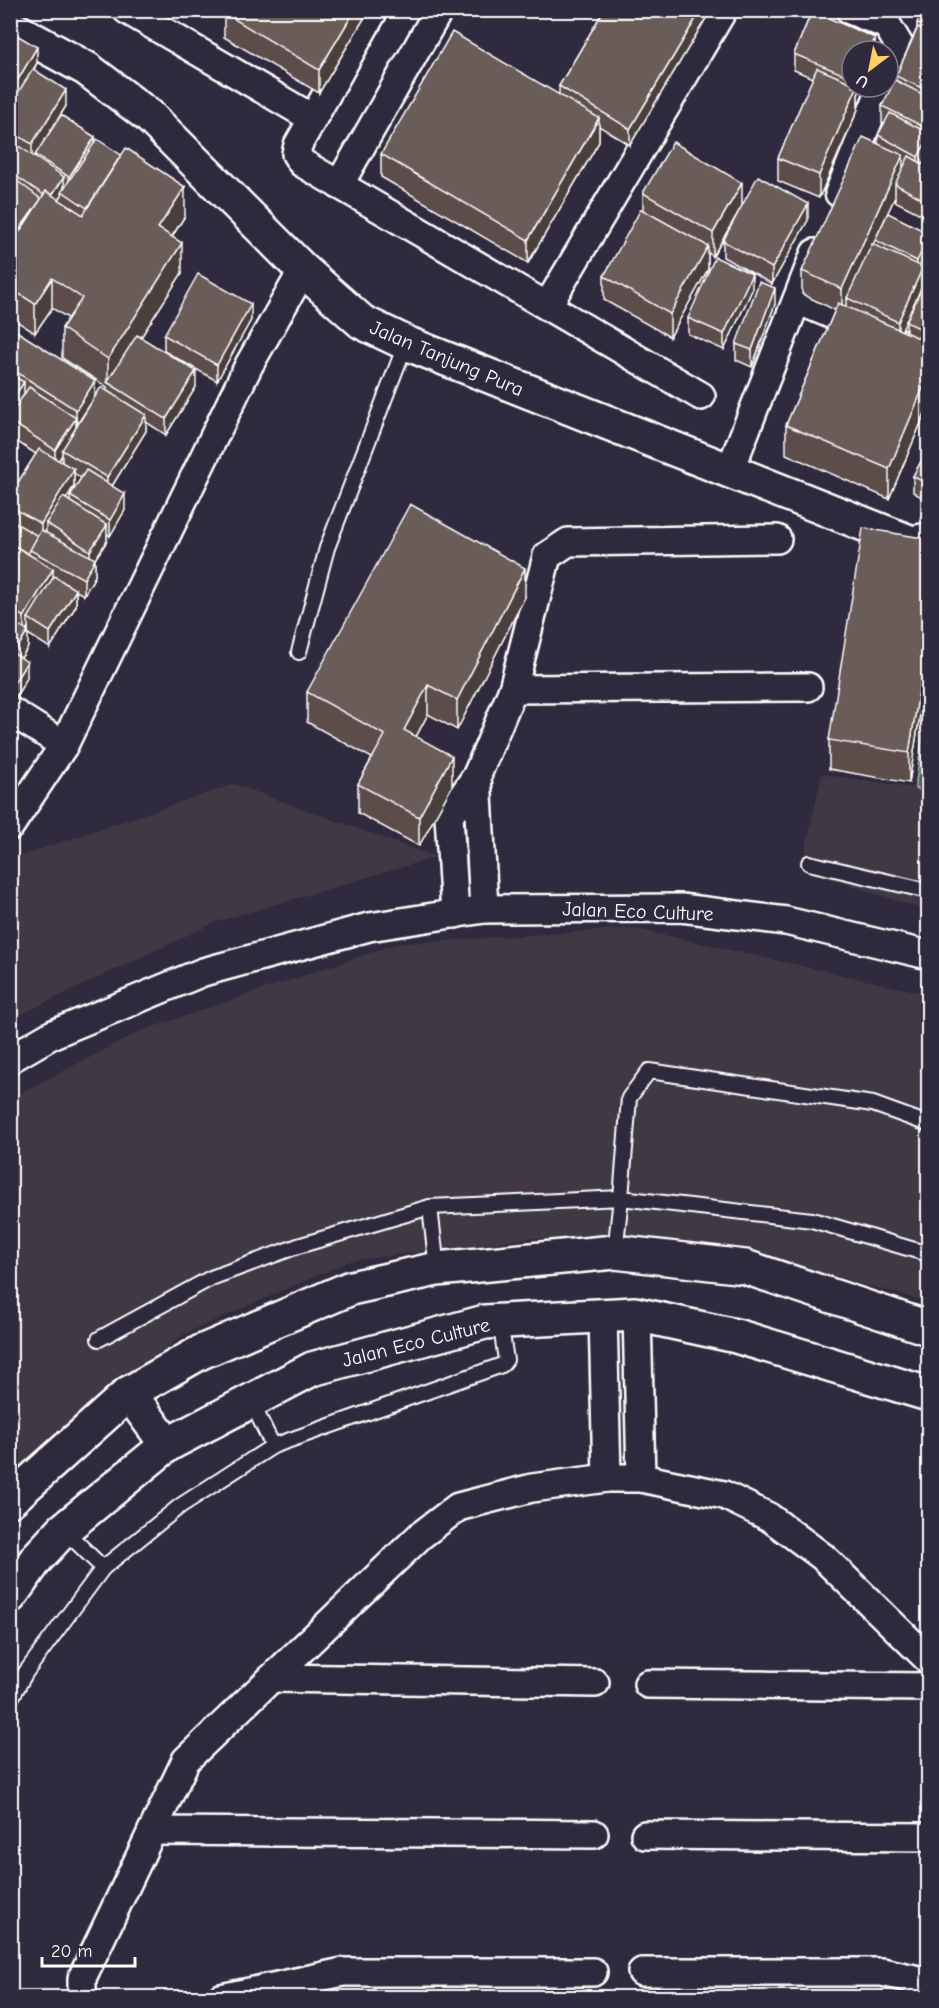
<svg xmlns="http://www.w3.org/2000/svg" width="939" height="2008" font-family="'Comic Neue',sans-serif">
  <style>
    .built { fill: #413945 }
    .green { fill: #5b6b63; stroke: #adb5b1; stroke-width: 1.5 }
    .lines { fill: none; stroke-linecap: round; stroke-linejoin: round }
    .service-casing { stroke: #fff; stroke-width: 18 }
    .minor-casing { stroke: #fff; stroke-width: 32 }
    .tertiary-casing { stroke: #fff; stroke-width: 38 }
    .service { stroke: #2f2a3d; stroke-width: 14 }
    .minor { stroke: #2f2a3d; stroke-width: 27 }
    .tertiary { stroke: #2f2a3d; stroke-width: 33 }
    .wall { fill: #5b4e4c; stroke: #fff; stroke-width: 1.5; fill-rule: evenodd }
    .shaded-wall { fill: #4a403e; stroke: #fff; stroke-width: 1.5 }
    .building { fill: #6a5b58; stroke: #fff; stroke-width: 1.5 }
    .labels { text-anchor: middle; stroke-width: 6; stroke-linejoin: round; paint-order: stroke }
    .street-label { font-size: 20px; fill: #fff; stroke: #2f2a3d }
  </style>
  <rect width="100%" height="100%" fill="#2f2a3d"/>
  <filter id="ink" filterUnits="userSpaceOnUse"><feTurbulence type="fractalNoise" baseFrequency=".0167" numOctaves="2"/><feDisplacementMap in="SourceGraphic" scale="12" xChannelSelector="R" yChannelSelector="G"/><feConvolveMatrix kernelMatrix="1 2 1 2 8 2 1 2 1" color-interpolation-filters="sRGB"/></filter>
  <g filter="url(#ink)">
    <g class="built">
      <path d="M 822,774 L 915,788 L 928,793 L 928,911 L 801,869 Z"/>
      <path d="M 234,784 L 436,857 L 216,922 L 11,1019 L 11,859 Z"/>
      <path d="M 632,928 L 928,994 L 928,1302 L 712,1243 L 533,1238 L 350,1261 L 186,1333 L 74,1416 L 11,1480 L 11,1098 L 141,1031 L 396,944 Z"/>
    </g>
    <path class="green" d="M 928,698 L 928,793 L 915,788 Z"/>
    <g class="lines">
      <g class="service-casing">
        <g id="service">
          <path d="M 299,652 L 327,548 L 406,343"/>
          <path d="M 809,863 L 928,891"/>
          <path d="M 928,1124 L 873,1104 L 649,1071 L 629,1098 L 621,1198 L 812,1220 L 928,1254"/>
          <path d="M 430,1207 L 437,1269"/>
          <path d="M 99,1339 L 211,1278 L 298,1246 L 430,1207 L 621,1198 L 615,1252"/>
          <path d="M 251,1401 L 273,1446"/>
          <path d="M 64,1530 L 103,1568"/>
          <path d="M 10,1700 L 26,1672 L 103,1568 L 180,1506 L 273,1446 L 502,1365 L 506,1360 L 500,1321"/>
        </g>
      </g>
      <g class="minor-casing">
        <g id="minor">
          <path d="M 127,10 L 312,118"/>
          <path d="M 374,10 L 298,145 L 296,154 L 302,163 L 701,396"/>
          <path d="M 850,10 L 887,25 L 899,45 L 888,72"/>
          <path d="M 339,185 L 439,10"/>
          <path d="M 839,193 L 882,87"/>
          <path d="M 797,300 L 928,355"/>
          <path d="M 548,305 L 723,10"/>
          <path d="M 729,473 L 815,253"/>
          <path d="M 513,689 L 808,687"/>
          <path d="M 10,711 L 64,745"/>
          <path d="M 477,775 L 484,909"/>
          <path d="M 10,826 L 64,745 L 249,365 L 303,270"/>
          <path d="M 455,914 L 449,816 L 477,775 L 513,689 L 547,556 L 568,542 L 777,539"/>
          <path d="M 10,1059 L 53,1034 L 203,972 L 369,927 L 484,909 L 681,908 L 786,921 L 928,955"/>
          <path d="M 637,1314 L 641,1478"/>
          <path d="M 603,1315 L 607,1478"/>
          <path d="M 272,1678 L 595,1683"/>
          <path d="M 648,1684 L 928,1687"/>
          <path d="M 152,1831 L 594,1834"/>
          <path d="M 645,1835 L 928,1837"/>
          <path d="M 642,1972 L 882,1972 L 928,1982"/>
          <path d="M 82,1998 L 82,1978 L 186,1760 L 420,1536 L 458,1507 L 532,1488 L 607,1478 L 641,1478 L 724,1495 L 769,1517 L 823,1557 L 928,1659"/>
          <path d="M 221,1998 L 343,1972 L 593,1972"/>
        </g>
      </g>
      <g class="tertiary-casing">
        <g id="tertiary">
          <path d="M 10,27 L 87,69 L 149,116 L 303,270 L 362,322 L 406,343 L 912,543 L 928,540"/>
          <path d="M 129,1393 L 167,1445"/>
          <path d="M 10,1500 L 129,1393 L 201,1352 L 351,1288 L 437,1269 L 615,1252 L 745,1267 L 928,1328"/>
          <path d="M 10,1596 L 37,1558 L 63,1530 L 167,1445 L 312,1369 L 485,1322 L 635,1314 L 736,1336 L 928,1394"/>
        </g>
      </g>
      <use href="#service" class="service"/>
      <use href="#minor" class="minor"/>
      <use href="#tertiary" class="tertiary"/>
    </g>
    <g class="wall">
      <path d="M 368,10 L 368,12 L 319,93 L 224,37 L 224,13 Z"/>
      <path d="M 604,10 L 711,10 L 630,145 L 599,126 L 599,142 L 528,263 L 381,177 L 381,154 L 559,95 L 559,86 Z"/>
      <path d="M 878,10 L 887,10 L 886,14 Z"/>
      <path d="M 928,10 L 928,154 L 923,164 L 928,167 L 928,218 L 895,201 L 895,197 L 878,233 L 928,233 L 928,406 L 889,499 L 786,454 L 786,425 L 835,310 L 802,294 L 802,271 L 878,143 L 878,135 L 884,124 L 882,123 L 882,106 L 896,81 L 896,76 L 917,28 L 917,23 ZM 923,279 L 926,281 L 906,322 L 906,333 L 901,330 L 923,284 Z"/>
      <path d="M 812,11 L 875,38 L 875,51 L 852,51 L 852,87 L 861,87 L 858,95 L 858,109 L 819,198 L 778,181 L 778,158 L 813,78 L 794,70 L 794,54 Z"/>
      <path d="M 10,31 L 37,63 L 34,70 L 66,106 L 57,121 L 95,142 L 185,216 L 172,237 L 182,273 L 141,337 L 196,387 L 166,435 L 146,422 L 146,431 L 112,486 L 125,510 L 110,536 L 107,534 L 107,541 L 95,559 L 95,576 L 84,595 L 76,591 L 76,606 L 50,648 L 28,634 L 28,627 L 26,630 L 28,647 L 21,658 L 27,678 L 14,700 L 10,698 L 10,495 L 36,454 L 10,437 L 10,327 L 95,397 L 76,427 L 107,391 L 107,387 L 62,358 L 62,328 L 68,318 L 52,308 L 35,333 L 10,317 L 10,105 L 15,98 L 10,96 ZM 62,455 L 62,463 L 58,461 ZM 74,473 L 81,478 L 70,496 L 70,502 L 66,499 L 74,486 Z"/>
      <path d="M 643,193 L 742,205 L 808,220 L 772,284 L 723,257 L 723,241 L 730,228 L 713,256 L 708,253 L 708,269 L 670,337 L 604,300 L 604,276 L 643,210 Z"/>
      <path d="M 752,290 L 724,350 L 688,334 L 688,318 Z"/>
      <path d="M 775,304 L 752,367 L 736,360 L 736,344 Z"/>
      <path d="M 251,320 L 217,381 L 164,351 L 164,335 Z"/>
      <path d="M 928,440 L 928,501 L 913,492 L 913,476 L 925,454 L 925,446 Z"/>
      <path d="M 928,539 L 928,664 L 909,783 L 829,769 L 829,740 Z"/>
      <path d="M 525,597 L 457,730 L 428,714 L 416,737 L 452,786 L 419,846 L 358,813 L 358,784 L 372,758 L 307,722 L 307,692 Z"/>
    </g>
    <g class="shaded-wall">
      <path d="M 355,10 L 368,10 L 368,12 L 319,93 L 319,70 Z"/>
      <path d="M 701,10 L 711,10 L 630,145 L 630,129 Z"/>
      <path d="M 875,38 L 875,51 L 869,51 Z"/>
      <path d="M 37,47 L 37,63 L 16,99 L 16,83 Z"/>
      <path d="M 857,87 L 861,87 L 858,95 L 858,109 L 819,198 L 819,175 Z"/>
      <path d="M 66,90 L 66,106 L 32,161 L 32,144 Z"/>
      <path d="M 599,118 L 599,142 L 528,263 L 528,240 Z"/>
      <path d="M 95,137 L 95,153 L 69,193 L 69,177 Z"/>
      <path d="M 928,138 L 928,154 L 918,174 L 918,157 Z"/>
      <path d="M 903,155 L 903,178 L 895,184 L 895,197 L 848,299 L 847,298 L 847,302 L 842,313 L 842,289 Z"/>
      <path d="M 64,177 L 64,192 L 62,191 L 62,195 L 49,215 L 49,199 Z"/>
      <path d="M 742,183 L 742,206 L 713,256 L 713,233 Z"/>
      <path d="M 185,187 L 185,216 L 158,258 L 158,228 Z"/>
      <path d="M 42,199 L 10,259 L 10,243 Z"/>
      <path d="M 808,204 L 808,220 L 772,284 L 772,268 Z"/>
      <path d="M 928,238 L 928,254 L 921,262 L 921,269 L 917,277 L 917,261 Z"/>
      <path d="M 182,243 L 182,273 L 111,384 L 108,383 L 108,359 Z"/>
      <path d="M 708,246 L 708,269 L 670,337 L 670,314 Z"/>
      <path d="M 923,267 L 923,284 L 898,338 L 898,322 Z"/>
      <path d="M 752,274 L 752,290 L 724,350 L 724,334 Z"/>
      <path d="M 52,278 L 52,308 L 35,333 L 35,304 Z"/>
      <path d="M 775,288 L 775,304 L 752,367 L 752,350 Z"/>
      <path d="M 251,304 L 251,320 L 217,381 L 217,365 Z"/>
      <path d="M 196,371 L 196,387 L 166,435 L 166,419 Z"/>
      <path d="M 928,376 L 928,406 L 889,499 L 889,469 Z"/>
      <path d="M 95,381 L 95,397 L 76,426 L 76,410 Z"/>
      <path d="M 24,382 L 24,398 L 10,420 L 10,403 Z"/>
      <path d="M 146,415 L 146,431 L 107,494 L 107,477 Z"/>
      <path d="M 76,418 L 76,434 L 62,450 L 62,455 L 55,466 L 55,450 Z"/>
      <path d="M 74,469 L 74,486 L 50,526 L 46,523 L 46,531 L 41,540 L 41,524 Z"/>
      <path d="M 125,494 L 125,510 L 110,536 L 110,520 Z"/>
      <path d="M 107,525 L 107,541 L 90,567 L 90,551 Z"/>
      <path d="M 95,559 L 95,576 L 84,595 L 84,579 Z"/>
      <path d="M 525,568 L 525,597 L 457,730 L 457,700 Z"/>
      <path d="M 53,569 L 53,585 L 28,618 L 28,627 L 24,633 L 24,617 Z"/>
      <path d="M 76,590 L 76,606 L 50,648 L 50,632 Z"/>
      <path d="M 28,631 L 28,647 L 14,669 L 14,653 Z"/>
      <path d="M 928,635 L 928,664 L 909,783 L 909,753 Z"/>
      <path d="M 27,662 L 27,678 L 14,700 L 14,683 Z"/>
      <path d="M 428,685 L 428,714 L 404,759 L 404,730 Z"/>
      <path d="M 452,756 L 452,786 L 419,846 L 419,817 Z"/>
    </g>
    <g class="building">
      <path d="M 225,10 L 355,10 L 319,70 L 224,13 Z"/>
      <path d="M 604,10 L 701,10 L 630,129 L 559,86 Z"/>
      <path d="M 922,10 L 928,10 L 928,28 L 917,23 Z"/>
      <path d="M 812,11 L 875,38 L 869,51 L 852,51 L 852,78 L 794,54 Z"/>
      <path d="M 918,27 L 928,32 L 928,91 L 896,76 Z"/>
      <path d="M 10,31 L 37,47 L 16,83 L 10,80 Z"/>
      <path d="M 452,32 L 599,118 L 528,240 L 381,154 Z"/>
      <path d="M 817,68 L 852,83 L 852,87 L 857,87 L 819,175 L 778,158 Z"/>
      <path d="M 33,69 L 66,90 L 32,144 L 10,131 L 10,105 Z"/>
      <path d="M 895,80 L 928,97 L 928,129 L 882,106 Z"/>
      <path d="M 890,113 L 928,133 L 928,138 L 918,157 L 878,135 Z"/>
      <path d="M 61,115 L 95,137 L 69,177 L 35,155 Z"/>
      <path d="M 863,137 L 903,155 L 842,289 L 802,271 Z"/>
      <path d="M 97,139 L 121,155 L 87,208 L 62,191 Z"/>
      <path d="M 10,140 L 64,177 L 52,195 L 46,191 L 44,195 L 10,172 Z"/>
      <path d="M 673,142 L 742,183 L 713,233 L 643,193 Z"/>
      <path d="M 126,148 L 185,187 L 158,228 L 182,243 L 108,359 L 62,328 L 82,298 L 52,278 L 35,304 L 10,288 L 10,247 L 46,191 L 83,215 Z"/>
      <path d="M 909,156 L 928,167 L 928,202 L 895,184 Z"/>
      <path d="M 758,176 L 808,204 L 772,268 L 723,241 Z"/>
      <path d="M 12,177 L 41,199 L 10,243 L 10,180 Z"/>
      <path d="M 641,209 L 708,246 L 670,314 L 604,276 Z"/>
      <path d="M 888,213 L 928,233 L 928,238 L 917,261 L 875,240 Z"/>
      <path d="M 872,244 L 923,267 L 898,322 L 847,298 Z"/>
      <path d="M 928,248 L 928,266 L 921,262 Z"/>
      <path d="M 715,257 L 752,274 L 724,334 L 688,318 Z"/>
      <path d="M 198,274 L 251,304 L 217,365 L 164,335 Z"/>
      <path d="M 927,277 L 928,277 L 928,332 L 906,322 Z"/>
      <path d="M 759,282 L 775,288 L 752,350 L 736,344 Z"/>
      <path d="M 838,303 L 928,342 L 928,376 L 889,469 L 786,425 Z"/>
      <path d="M 10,327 L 95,381 L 76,410 L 10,368 Z"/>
      <path d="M 137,335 L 196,371 L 166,419 L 107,382 Z"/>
      <path d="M 10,374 L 24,382 L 10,403 Z"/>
      <path d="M 29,387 L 76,418 L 55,450 L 10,421 L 10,415 Z"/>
      <path d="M 101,387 L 146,415 L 107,477 L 62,450 Z"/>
      <path d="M 928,440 L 928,448 L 925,446 Z"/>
      <path d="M 39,449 L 74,469 L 41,524 L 10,506 L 10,495 Z"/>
      <path d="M 927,451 L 928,452 L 928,485 L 913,476 Z"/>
      <path d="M 86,470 L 125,494 L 110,520 L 70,496 Z"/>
      <path d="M 63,497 L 107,525 L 90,551 L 46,523 Z"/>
      <path d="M 410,504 L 525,568 L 457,700 L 428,685 L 404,730 L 452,756 L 419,817 L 358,784 L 385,735 L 307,692 Z"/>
      <path d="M 12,521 L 38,536 L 28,554 L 10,543 L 10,523 Z"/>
      <path d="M 863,528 L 928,539 L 928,635 L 909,753 L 829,740 Z"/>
      <path d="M 41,530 L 95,559 L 84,579 L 30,550 Z"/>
      <path d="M 10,543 L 53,569 L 24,617 L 10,609 Z"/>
      <path d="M 54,576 L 76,590 L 50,632 L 28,618 Z"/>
      <path d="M 10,620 L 28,631 L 14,653 L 27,662 L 14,683 L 10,681 Z"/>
    </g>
  </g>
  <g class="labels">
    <g class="street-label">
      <text transform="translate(447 358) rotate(23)" y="7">Jalan Tanjung Pura</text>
      <text transform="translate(638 911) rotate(2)" y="7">Jalan Eco Culture</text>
      <text transform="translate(416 1342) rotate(-14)" y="7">Jalan Eco Culture</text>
    </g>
  </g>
  <rect width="939" height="2008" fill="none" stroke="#2f2a3d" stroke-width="36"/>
  <rect x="18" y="18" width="903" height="1972" fill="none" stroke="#fff" stroke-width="2" filter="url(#ink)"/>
  <g transform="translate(870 69) rotate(212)"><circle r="28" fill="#2f2a3d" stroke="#827f8b" stroke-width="1.5"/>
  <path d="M0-4.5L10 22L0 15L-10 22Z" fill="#ffd166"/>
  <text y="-9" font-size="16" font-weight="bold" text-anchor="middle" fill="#ffffff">U</text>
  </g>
  <path d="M42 1957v9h93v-9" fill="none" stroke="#ffffff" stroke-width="3"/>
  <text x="51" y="1957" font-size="18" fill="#ffffff" stroke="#2f2a3d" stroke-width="4.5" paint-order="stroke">20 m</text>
</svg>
